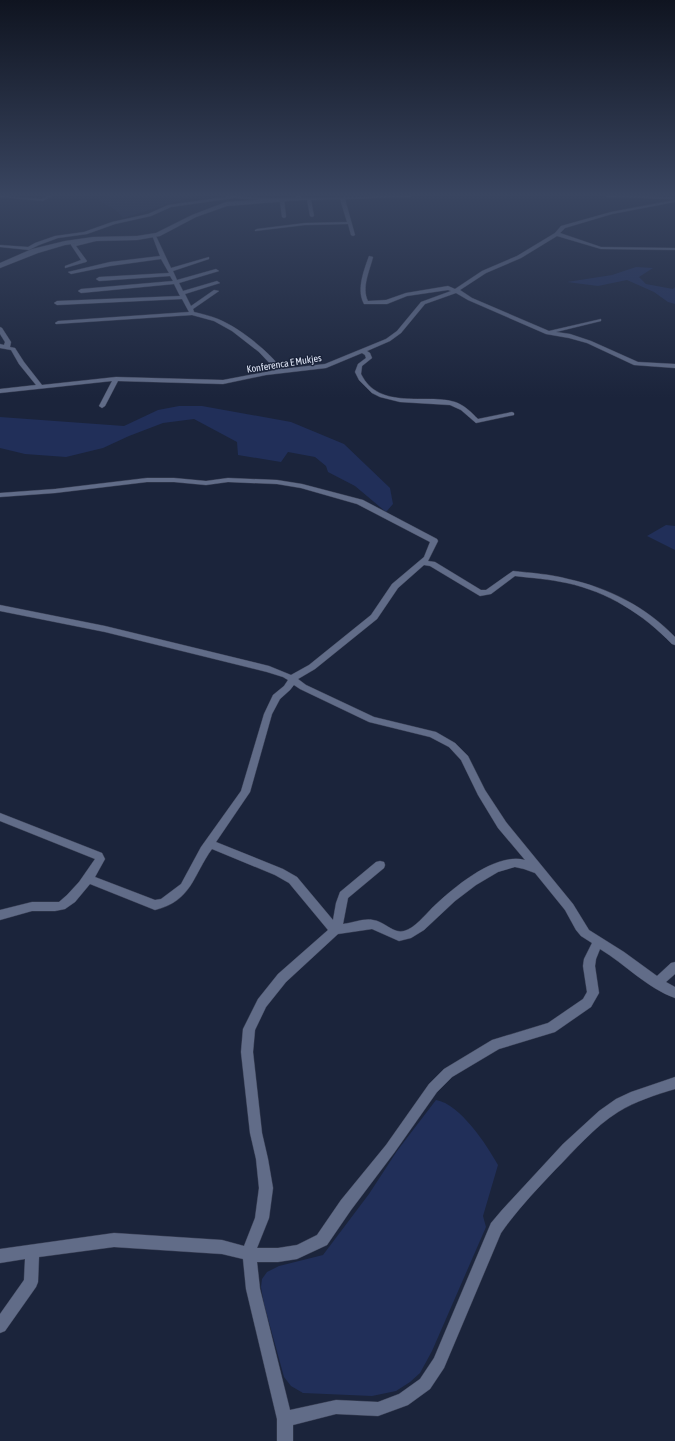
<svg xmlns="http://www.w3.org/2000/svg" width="675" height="1441" font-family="'Asap Condensed',sans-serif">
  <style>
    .built { fill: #222d4b }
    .green { fill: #212f59 }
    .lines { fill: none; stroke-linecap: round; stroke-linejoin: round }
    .street-casing { stroke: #3a4055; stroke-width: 1 }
    .secondary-casing { stroke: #3a4055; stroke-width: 1 }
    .street { fill: #616c88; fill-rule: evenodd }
    .secondary { fill: #616c88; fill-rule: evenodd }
    .labels { text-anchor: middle; stroke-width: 3; stroke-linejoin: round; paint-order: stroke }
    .far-street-label { font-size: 10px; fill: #e0e6f6; stroke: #1b243b }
  </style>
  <rect width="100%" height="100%" fill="#1b243b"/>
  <path class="built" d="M 112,196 L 195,196 L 123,218 L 117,211 L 100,201 L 100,199 Z"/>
  <g class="green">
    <path d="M 636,267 L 653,268 L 639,277 L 646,284 L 673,289 L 675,287 L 675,304 L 668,302 L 654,292 L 627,280 L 598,286 L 567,282 L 612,275 Z"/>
    <path d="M 179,406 L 202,406 L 291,422 L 344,444 L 390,488 L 393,504 L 386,512 L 355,486 L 328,472 L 326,466 L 315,457 L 288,452 L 281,462 L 238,455 L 237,442 L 194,419 L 163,423 L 129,436 L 103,448 L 66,457 L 25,454 L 0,448 L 0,417 L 124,426 L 158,410 Z"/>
    <path d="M 666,525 L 675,526 L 675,550 L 647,536 Z"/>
    <path d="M 436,1100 C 460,1104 487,1145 498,1165 L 483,1216 L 486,1227 L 432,1351 L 420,1373 L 410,1382 L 396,1391 L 372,1396 L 303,1393 L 291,1386 L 284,1377 L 264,1304 L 261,1287 L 262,1279 L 267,1272 L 279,1266 L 323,1255 L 369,1194 L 397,1151 Z"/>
  </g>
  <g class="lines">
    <g class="street-casing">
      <g id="street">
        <path d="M 0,196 L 42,199 L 47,196 L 52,196 L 43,201 L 1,197 Z"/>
        <path d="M 232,196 L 284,199 L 286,217 L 284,218 L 282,217 L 280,201 L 234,198 L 171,207 L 151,216 L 115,224 L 87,234 L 58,238 L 39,245 L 29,250 L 0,247 L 0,245 L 28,247 L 35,243 L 55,236 L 84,232 L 112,222 L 148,214 L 168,205 Z"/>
        <path d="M 297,196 L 301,196 L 302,198 L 412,196 L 410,197 L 345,199 L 355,235 L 353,236 L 351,235 L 348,224 L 305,225 L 255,231 L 255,230 L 257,229 L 305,223 L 347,222 L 340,199 L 311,200 L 314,216 L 312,217 L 310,216 L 307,200 L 298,200 Z"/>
        <path d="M 605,196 L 672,197 L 674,198 L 672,199 L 607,197 Z"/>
        <path d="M 675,200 L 675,202 L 612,214 L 565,228 L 560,233 L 601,247 L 675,248 L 675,250 L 601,249 L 557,236 L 521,258 L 486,273 L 460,290 L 472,298 L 549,331 L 601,319 L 601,321 L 556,332 L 570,334 L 591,341 L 638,362 L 675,364 L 675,368 L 634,365 L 587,343 L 569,338 L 546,334 L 468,300 L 456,293 L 425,304 L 401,333 L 390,341 L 367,351 L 370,353 L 372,358 L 362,366 L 361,374 C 379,411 426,393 455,402 C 464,405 471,412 478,419 L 512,412 L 514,413 L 514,415 L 476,423 L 461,410 L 450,405 L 400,402 L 380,397 L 372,393 L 359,380 L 355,372 L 358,364 L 366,358 L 365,355 L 362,353 L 326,368 L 266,375 L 223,384 L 118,381 L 105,406 L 102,408 L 99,406 L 112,381 L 0,393 L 0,389 L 36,385 L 19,364 L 11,350 L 0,348 L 0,344 L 4,345 L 5,342 L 0,334 L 0,327 L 2,328 L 11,342 L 10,347 L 15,348 L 24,362 L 42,385 L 116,377 L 223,380 L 276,370 L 259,352 L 232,331 L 214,321 L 192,315 L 56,324 L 55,323 L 58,321 L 189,312 L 182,299 L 57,305 L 54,303 L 57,301 L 180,296 L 174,284 L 81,293 L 78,291 L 81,289 L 173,281 L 170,276 L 99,281 L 96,279 L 99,277 L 169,273 L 161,259 L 110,266 L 71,274 L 68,272 L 110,262 L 160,256 L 152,235 L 156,236 L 171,268 L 209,257 L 209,259 L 173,271 L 177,280 L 216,269 L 219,271 L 179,283 L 183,291 L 217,281 L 220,283 L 185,294 L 191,306 L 214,290 L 219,291 L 193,309 L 194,312 C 202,314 211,316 218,319 C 240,328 268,351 282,369 L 325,364 L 386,339 L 397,331 L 421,302 L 451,291 L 448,290 L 407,296 L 387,304 L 364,304 C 356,290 364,270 369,256 L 373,257 C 370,270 361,288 368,301 L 386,300 L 406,293 L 448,286 L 455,289 L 482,271 L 517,256 L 555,233 L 561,226 L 611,212 Z"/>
        <path d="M 98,238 L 100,239 L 100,240 L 76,246 L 87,261 L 86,262 L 65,268 L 65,266 L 81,260 L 71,245 L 71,244 Z"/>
        <path d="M 147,478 L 174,478 L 206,481 L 228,478 L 277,480 L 302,484 L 363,500 L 437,539 L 438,541 L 428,561 L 435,562 L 481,590 L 486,590 L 513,571 C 531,573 550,574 568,579 C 609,588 646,607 675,637 L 675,645 L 672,644 C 643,614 608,592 567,583 C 549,579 532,578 515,576 L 491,594 L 480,596 L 430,566 L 424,565 L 398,588 L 377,619 L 315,669 L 298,679 L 306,685 L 374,717 L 436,732 L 455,743 L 468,756 L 485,790 L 506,822 L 573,904 L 589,930 L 624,952 L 657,976 L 671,963 L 675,962 L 675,974 L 666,982 L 675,987 L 675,998 C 647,988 625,964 600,949 L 596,959 L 595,966 L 599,993 L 591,1007 L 555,1032 L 499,1049 L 452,1077 L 437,1092 L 394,1153 L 351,1210 L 327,1245 L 297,1259 L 278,1262 L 257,1262 L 260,1289 L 290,1410 L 336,1400 L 378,1402 L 399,1394 L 420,1379 L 434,1358 L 491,1223 L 502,1210 L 563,1144 L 599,1111 L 616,1099 L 631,1092 L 675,1077 L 675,1089 C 655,1095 636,1101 618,1112 C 594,1127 575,1150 555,1170 C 536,1190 517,1210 501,1233 L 444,1368 L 430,1389 L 408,1405 L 378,1416 L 336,1414 L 293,1425 L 293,1441 L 277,1441 L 277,1419 L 246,1289 L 243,1259 L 222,1254 L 114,1247 L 39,1257 L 38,1282 L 36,1287 L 5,1331 L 0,1333 L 0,1314 L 24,1280 L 25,1259 L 0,1263 L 0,1249 L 114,1233 L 222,1240 L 244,1246 L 255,1218 L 259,1188 L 256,1159 L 250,1133 L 241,1052 L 243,1029 L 258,999 L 278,974 L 328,930 L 289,883 L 275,875 L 212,849 C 193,875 192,901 155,910 L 90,884 L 75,902 L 65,909 L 55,911 L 32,911 L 0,920 L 0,910 L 32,902 L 59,902 L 67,895 L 79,882 L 95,859 L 0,821 L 0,813 L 102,853 L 105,859 L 95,877 L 155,900 L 161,899 L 181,884 L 201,847 L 241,791 L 264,714 L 273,695 L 284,686 L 288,680 L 283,677 L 267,672 L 105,632 L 0,611 L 0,605 L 105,626 L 269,666 L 291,675 L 309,665 L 371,615 L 392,584 L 424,557 L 430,542 L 357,504 L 301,488 L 277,484 L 228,482 L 206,485 L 174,482 L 147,482 L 55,493 L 0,497 L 0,493 L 55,489 ZM 294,685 L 300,689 L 369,722 L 430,737 L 449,747 L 461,760 L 478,795 L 498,828 L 525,860 C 495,852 453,888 432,908 C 425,915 415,928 404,931 C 393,934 384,921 373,920 C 364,918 352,923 343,924 L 348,898 L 384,868 L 385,865 L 384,862 L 380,861 L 376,862 L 340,892 L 336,903 L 333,920 L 297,877 L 283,869 L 216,842 L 250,792 L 272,714 L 280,699 L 290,690 ZM 515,867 L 524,869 L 535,873 L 565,910 L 576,930 L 581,936 L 592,943 L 584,959 L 583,966 L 587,992 L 583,999 L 548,1023 L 492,1040 L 444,1069 L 429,1084 L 386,1145 L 341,1200 L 317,1235 L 297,1245 L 278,1248 L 257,1248 L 269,1218 L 273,1188 L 268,1159 L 262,1133 L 253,1052 L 255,1030 L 266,1007 L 286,982 L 338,934 L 372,929 L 399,941 L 411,938 L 424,930 L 455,901 L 476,885 L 498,872 Z"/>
      </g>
    </g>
    <g class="secondary-casing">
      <path id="secondary" d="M 300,197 L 302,198 L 302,200 L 227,206 L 196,217 L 160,236 L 137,240 L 93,241 L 65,245 L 38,253 L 0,268 L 0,263 L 32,249 L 65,241 L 93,237 L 137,236 L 156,233 L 192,215 L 226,202 Z"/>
    </g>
    <use href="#street" class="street"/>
    <use href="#secondary" class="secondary"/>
  </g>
  <linearGradient id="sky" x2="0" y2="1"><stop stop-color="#0f1420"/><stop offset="0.49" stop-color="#394560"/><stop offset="1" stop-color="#394560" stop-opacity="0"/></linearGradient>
  <rect width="675" height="398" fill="url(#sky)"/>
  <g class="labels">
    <g class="far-street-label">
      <text transform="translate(284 363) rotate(-9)" y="4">Konferenca E Mukjes</text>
    </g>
  </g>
</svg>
